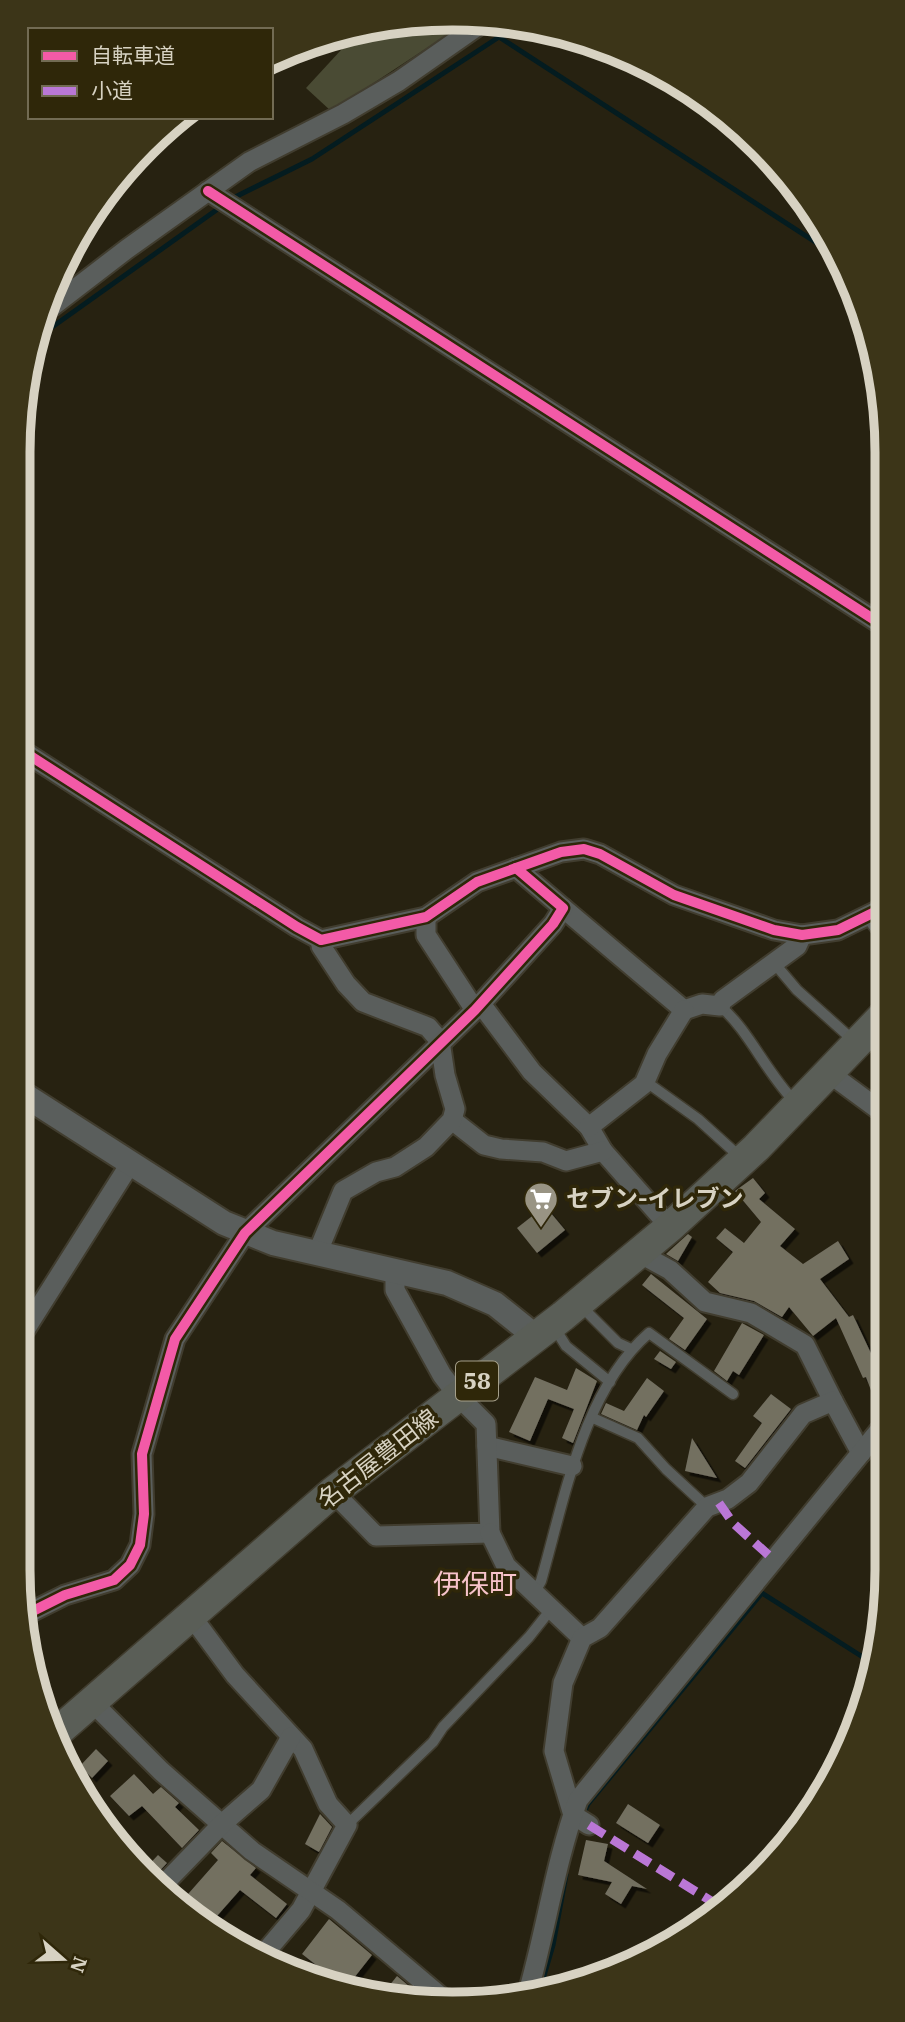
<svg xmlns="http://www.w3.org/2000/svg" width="905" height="2022" font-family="'IBM Plex Serif','Noto Sans JP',serif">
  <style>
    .green { fill: #4a4b34 }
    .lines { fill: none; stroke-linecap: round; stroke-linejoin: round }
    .stream { stroke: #041c20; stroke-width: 5 }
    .building { fill: #736f61; filter: url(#shadow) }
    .service-casing { stroke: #413d2f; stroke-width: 13 }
    .minor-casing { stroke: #413d2f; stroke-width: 23 }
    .tertiary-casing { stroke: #413d2f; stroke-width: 28 }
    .primary-casing { stroke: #413d2f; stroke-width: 33 }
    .service { stroke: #5a5e5c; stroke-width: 10 }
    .minor { stroke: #5a5e5c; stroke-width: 19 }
    .tertiary { stroke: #5a5e5c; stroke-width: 24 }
    .primary { stroke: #5a5e57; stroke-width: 30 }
    .quiet { stroke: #ba77d6; stroke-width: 9; stroke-dasharray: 18 9; stroke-linecap: butt }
    .cycleway-casing { stroke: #2f2709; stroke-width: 15 }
    .cycleway { stroke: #f35aa7; stroke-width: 10 }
    .labels { text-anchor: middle; stroke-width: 7; stroke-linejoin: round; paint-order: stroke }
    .shield { fill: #2f2709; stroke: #a59f8a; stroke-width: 2 }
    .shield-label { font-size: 23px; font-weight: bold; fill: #d7d2c2 }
    .poi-label { font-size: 24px; font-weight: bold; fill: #d7d2c2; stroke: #2f2709; text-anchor: start }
    .street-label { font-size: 24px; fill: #d7d2c2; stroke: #2f2709 }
    .quarter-label { font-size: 28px; fill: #f7c3ca; stroke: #2f2709 }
    .rim { fill: none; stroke: #d7d2c2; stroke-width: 9 }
  </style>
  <defs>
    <filter id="shadow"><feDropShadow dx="4.5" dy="4.5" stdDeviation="0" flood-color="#0009"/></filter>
  </defs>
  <rect width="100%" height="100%" fill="#272211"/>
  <path class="green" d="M 452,18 L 468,21 L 331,111 L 306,88 L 353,37 Z"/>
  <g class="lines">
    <g class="stream">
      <path d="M 499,37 L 511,29"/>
      <path d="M 229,200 L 312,159 L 499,37 L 837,256"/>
      <path d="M 41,335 L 222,206"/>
      <path d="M 583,1815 L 588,1804 L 762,1593 L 869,1661"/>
      <path d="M 538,1996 L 553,1945 L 566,1875"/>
    </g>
  </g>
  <g class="building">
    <path d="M 753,1178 L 765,1193 L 759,1199 L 795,1229 L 780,1246 L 803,1264 L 838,1241 L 849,1259 L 820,1279 L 849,1317 L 853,1315 L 876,1364 L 887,1352 L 887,1409 L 879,1412 L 866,1377 L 863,1378 L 836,1318 L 813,1336 L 789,1307 L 782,1317 L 754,1301 L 720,1293 L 708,1282 L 733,1252 L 716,1238 L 725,1228 L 744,1243 L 761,1222 L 735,1191 Z"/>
    <path d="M 545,1206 L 565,1230 L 537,1253 L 517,1228 Z"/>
    <path d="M 688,1234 L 692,1237 L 678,1261 L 666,1254 Z"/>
    <path d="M 651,1274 L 707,1319 L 685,1350 L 669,1339 L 684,1318 L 642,1285 Z"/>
    <path d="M 742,1323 L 764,1335 L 739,1375 L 733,1371 L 727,1381 L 714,1371 Z"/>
    <path d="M 660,1351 L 676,1362 L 671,1369 L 654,1359 Z"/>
    <path d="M 576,1368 L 597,1381 L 573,1443 L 562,1438 L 574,1409 L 548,1399 L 530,1441 L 509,1432 L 535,1377 L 567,1390 Z"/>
    <path d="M 647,1378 L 664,1391 L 646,1417 L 644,1415 L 637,1430 L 601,1414 L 606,1403 L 624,1411 Z"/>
    <path d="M 771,1394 L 791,1409 L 745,1468 L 735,1461 L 762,1423 L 753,1416 Z"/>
    <path d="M 692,1438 L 717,1478 L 685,1471 Z"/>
    <path d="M 96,1749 L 108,1761 L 92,1778 L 80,1766 Z"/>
    <path d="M 134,1774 L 153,1794 L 161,1787 L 179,1803 L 175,1807 L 199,1830 L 182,1848 L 142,1806 L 129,1816 L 110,1796 Z"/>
    <path d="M 628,1804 L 660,1825 L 648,1843 L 616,1823 Z"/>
    <path d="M 320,1814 L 332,1827 L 319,1852 L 305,1844 Z"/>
    <path d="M 586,1840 L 608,1844 L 604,1861 L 647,1889 L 632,1886 L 621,1904 L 605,1894 L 612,1882 L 578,1875 Z"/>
    <path d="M 222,1841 L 256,1868 L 250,1875 L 287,1904 L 276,1918 L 240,1890 L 209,1925 L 181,1902 L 218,1860 L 211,1853 Z"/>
    <path d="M 158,1855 L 167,1863 L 153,1878 L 143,1871 Z"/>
    <path d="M 329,1919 L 372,1955 L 346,1988 L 318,1978 L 324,1971 L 302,1954 Z"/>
    <path d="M 397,1976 L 415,1991 L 411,1996 L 381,1996 Z"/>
  </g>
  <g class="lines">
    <g class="service-casing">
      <g id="service">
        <path d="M 866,916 L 885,941"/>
        <path d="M 775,964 L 797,990 L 854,1041"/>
        <path d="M 720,1006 C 748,1029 767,1074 795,1102"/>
        <path d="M 645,1081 L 698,1119 L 740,1157"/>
        <path d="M 581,1306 L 618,1343 L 631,1349"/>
        <path d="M 554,1327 L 566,1346 L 610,1382"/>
        <path d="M 593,1418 L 638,1438 L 666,1469 L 707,1507"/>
        <path d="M 535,1592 L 541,1581 C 564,1501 583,1390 649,1333 L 733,1394"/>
        <path d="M 347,1825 L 433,1742 L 443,1727 L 529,1637 L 552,1608"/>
      </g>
    </g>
    <g class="minor-casing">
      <g id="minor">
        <path d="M 208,191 L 884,626"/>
        <path d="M 45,312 L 127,249 L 249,162 L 343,114 L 399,81 L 482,23"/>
        <path d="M 18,748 L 297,927 L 321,940 L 426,917 L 477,882 L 561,852 L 584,849 L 600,854 L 674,895 L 774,930 L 802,935 L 838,930 L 885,907"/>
        <path d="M 563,908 L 684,1010 L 702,1004 L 720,1006 L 723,1000 L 797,946 L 802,935"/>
        <path d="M 426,917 L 426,935 L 475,1010"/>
        <path d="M 481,1004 L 532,1072 L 589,1127 L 603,1151 L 670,1227"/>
        <path d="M 829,1073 L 886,1115"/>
        <path d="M 452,1120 L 484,1145 L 501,1149 L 543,1152 L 566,1161 L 603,1151"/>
        <path d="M 589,1127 L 644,1084 L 657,1054 L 684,1010"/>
        <path d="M 639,1253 L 670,1270 L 705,1302 L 751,1313 L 805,1345 L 833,1401"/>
        <path d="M 317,1254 L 343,1191 L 376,1172 L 395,1167 L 426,1147 L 452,1120 L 455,1109 L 445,1075 L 440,1041 L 428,1027 L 363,1002 L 346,984 L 321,946 L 321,940"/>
        <path d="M 18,1341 L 130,1164"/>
        <path d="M 487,1446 L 572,1466"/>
        <path d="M 333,1492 L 376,1536 L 490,1533 L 486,1424 L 458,1396 L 442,1375 L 395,1290 L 395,1271"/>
        <path d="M 490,1533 L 506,1566 L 582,1638"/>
        <path d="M 25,1615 L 65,1595 L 114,1580 L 130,1565 L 140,1545 L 144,1514 L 142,1454 L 175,1339 L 245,1233 L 475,1010 L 553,924 L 563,908 L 516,868"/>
        <path d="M 192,1617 L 235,1675 L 303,1749 L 328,1804 L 347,1825 L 301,1910 L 262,1956"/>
        <path d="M 92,1702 L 161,1771 L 252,1851 L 338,1910 L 440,1996"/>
        <path d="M 589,1825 L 573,1815 L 554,1751 L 563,1683 L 582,1638 L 600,1628 L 707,1507 L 728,1499 L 749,1483 L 803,1414 L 833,1401 L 861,1453"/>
        <path d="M 162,1886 L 222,1824 L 261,1790 L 291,1737"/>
        <path d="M 527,1996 C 546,1931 555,1863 578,1800 L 887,1421"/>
      </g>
    </g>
    <g class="tertiary-casing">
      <path id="tertiary" d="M 18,1091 L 224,1223 L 273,1243 L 447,1283 L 495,1304 L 535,1336"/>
    </g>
    <g class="primary-casing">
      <path id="primary" d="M 55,1734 L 333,1492 L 563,1316 L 670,1227 L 756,1148 L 886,1013"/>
    </g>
    <use href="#service" class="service"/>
    <use href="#minor" class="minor"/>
    <use href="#tertiary" class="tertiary"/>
    <use href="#primary" class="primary"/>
    <g class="quiet">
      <path d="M 719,1503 L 733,1523 L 774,1560"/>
      <path d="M 589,1825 L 719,1906"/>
    </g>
    <g class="cycleway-casing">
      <g id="cycleway">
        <path d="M 208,191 L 884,626"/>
        <path d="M 18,748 L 297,927 L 321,940 L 426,917 L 477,882 L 561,852 L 584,849 L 600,854 L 674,895 L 774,930 L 802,935 L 838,930 L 885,907"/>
        <path d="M 25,1615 L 65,1595 L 114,1580 L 130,1565 L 140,1545 L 144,1514 L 142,1454 L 175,1339 L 245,1233 L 475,1010 L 553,924 L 563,908 L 516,868"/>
      </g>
    </g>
    <use href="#cycleway" class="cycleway"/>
  </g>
  <defs>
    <g id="supermarket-pin" transform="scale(1.75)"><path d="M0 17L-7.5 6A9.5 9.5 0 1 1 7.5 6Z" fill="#999484" stroke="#2f2709"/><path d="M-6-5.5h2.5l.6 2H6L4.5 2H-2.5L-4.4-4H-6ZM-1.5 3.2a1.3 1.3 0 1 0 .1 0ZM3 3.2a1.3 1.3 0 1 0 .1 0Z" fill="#fff"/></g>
  </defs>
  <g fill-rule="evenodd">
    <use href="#supermarket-pin" x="541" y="1199"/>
  </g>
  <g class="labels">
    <rect class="shield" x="456" y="1361.5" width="42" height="39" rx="5"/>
    <g class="shield-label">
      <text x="477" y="1389">58</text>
    </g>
    <g class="poi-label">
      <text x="566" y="1207">セブン-イレブン</text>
    </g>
    <g class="street-label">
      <text transform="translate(378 1459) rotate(-38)" y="8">名古屋豊田線</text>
    </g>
    <g class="quarter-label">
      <text x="475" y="1594">伊保町</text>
    </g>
  </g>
  <path d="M0 0H905V2022H0ZM452 30H453A422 422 0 0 1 875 452V1570A422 422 0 0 1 453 1992H452A422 422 0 0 1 30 1570V452A422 422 0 0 1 452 30Z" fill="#3c3518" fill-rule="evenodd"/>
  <path class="rim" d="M452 30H453A422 422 0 0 1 875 452V1570A422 422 0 0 1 453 1992H452A422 422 0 0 1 30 1570V452A422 422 0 0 1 452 30Z"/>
  <rect x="28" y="28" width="245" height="91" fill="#2f2709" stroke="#726b53" stroke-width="2"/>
  <rect x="42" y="51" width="35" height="10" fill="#f35aa7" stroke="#726b53" stroke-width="2"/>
  <text x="91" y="63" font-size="21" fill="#d7d2c2">自転車道</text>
  <rect x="42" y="86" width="35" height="10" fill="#ba77d6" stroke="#726b53" stroke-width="2"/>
  <text x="91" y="98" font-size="21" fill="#d7d2c2">小道</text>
  <g transform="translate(63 1959) rotate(110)" stroke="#2f2709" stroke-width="5" paint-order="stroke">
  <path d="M0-5L12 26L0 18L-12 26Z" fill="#d7d2c2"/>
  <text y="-10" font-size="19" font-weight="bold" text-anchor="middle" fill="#d7d2c2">N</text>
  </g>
</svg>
